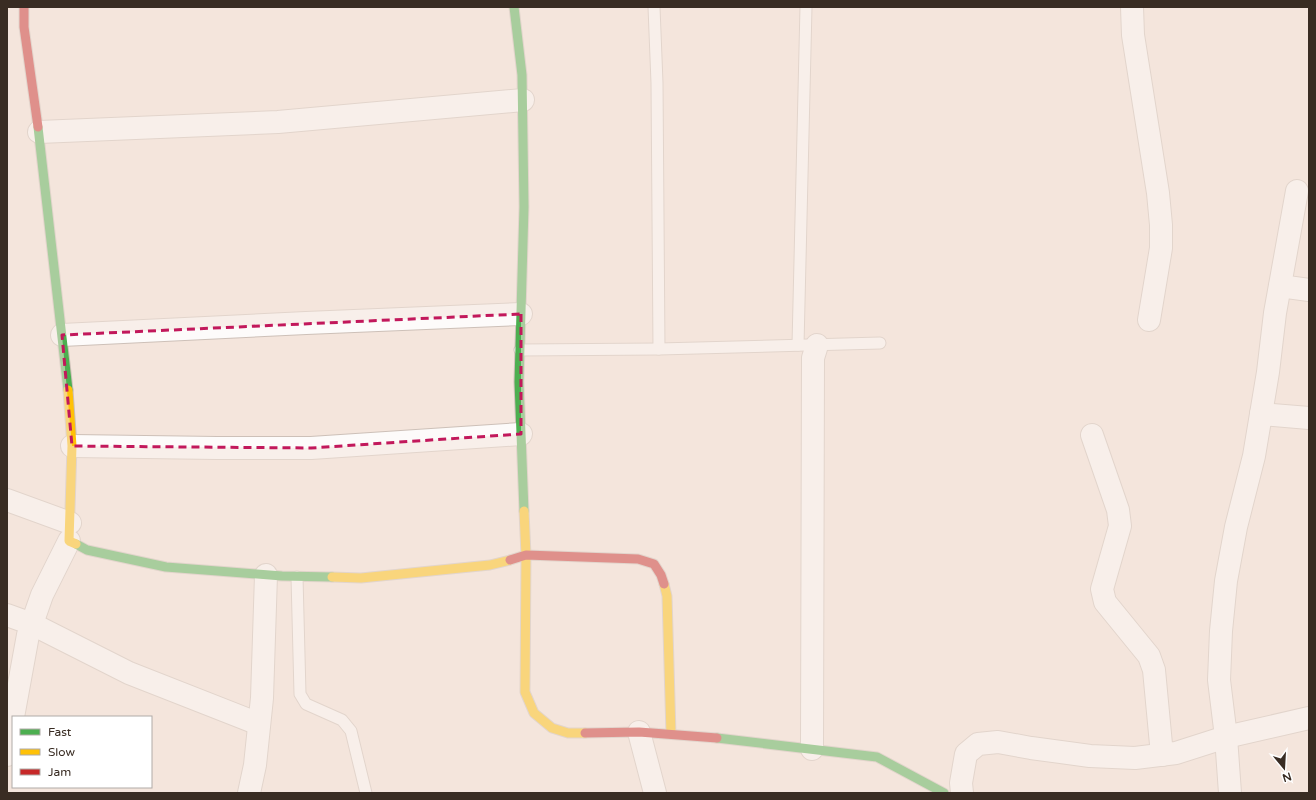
<svg xmlns="http://www.w3.org/2000/svg" width="1316" height="800" font-family="'Varela Round',sans-serif">
  <style>
    .lines { fill: none; stroke-linecap: round; stroke-linejoin: round }
    .lane-casing { stroke: #cdc0b8; stroke-width: 13 }
    .street-casing { stroke: #cdc0b8; stroke-width: 24 }
    .fast-casing { stroke: #cdc0b8; stroke-width: 11 }
    .slow-casing { stroke: #cdc0b8; stroke-width: 11 }
    .jam-casing { stroke: #cdc0b8; stroke-width: 11 }
    .lane { stroke: #fdfbfa; stroke-width: 11 }
    .street { stroke: #fdfbfa; stroke-width: 22 }
    .fast { stroke: #4caf50; stroke-width: 9 }
    .slow { stroke: #ffc107; stroke-width: 9 }
    .jam { stroke: #c62828; stroke-width: 9 }
    .marked { fill: none; stroke: #c2185b; stroke-width: 3; stroke-dasharray: 8 5; stroke-linejoin: round }
  </style>
  <rect width="100%" height="100%" fill="#f4e5dc"/>
  <g class="lines">
    <g class="lane-casing">
      <g id="lane">
        <path d="M 654,7 L 657,83 L 659,349"/>
        <path d="M 798,345 L 806,7"/>
        <path d="M 520,350 L 659,349 L 880,343"/>
        <path d="M 297,577 L 300,694 L 306,704 L 342,720 L 351,731 L 366,793"/>
      </g>
    </g>
    <g class="street-casing">
      <g id="street">
        <path d="M 1132,7 L 1133,35 L 1158,193 L 1161,225 L 1161,248 L 1149,320"/>
        <path d="M 39,132 L 278,122 L 523,100"/>
        <path d="M 1280,286 L 1309,290"/>
        <path d="M 62,335 L 306,323 L 521,314"/>
        <path d="M 1261,414 L 1309,418"/>
        <path d="M 1092,435 L 1118,510 L 1120,526 L 1102,589 L 1105,602 L 1149,656 L 1154,670 L 1162,755"/>
        <path d="M 72,446 L 217,448 L 311,448 L 521,434"/>
        <path d="M 7,500 L 70,523"/>
        <path d="M 7,615 L 32,624 L 129,673 L 259,724"/>
        <path d="M 13,717 L 28,635 L 42,595 L 69,541"/>
        <path d="M 639,732 L 655,793"/>
        <path d="M 812,749 L 813,358 L 817,345"/>
        <path d="M 7,755 L 13,720"/>
        <path d="M 249,793 L 255,765 L 262,698 L 266,575"/>
        <path d="M 962,793 L 961,783 L 966,754 L 978,744 L 998,742 L 1031,748 L 1090,756 L 1135,758 L 1176,753 L 1226,737 L 1309,718"/>
        <path d="M 1230,793 L 1226,737 L 1219,680 L 1221,631 L 1226,581 L 1236,527 L 1254,456 L 1268,372 L 1275,313 L 1297,191"/>
      </g>
    </g>
    <g class="fast-casing">
      <g id="fast">
        <path d="M 514,7 L 522,75 L 524,207 L 519,382 L 524,511"/>
        <path d="M 38,127 L 68,390"/>
        <path d="M 76,544 L 87,550 L 166,567 L 282,576 L 332,577"/>
        <path d="M 717,738 L 877,757 L 944,793"/>
      </g>
    </g>
    <g class="slow-casing">
      <g id="slow">
        <path d="M 68,390 L 72,446 L 69,541 L 76,544"/>
        <path d="M 524,511 L 526,555 L 525,692 L 534,713 L 552,728 L 568,733 L 585,733"/>
        <path d="M 332,577 L 361,578 L 490,565 L 510,560"/>
        <path d="M 664,584 L 667,596 L 671,734"/>
      </g>
    </g>
    <g class="jam-casing">
      <g id="jam">
        <path d="M 24,7 L 24,27 L 38,127"/>
        <path d="M 510,560 L 526,555 L 638,559 L 654,564 L 661,575 L 664,584"/>
        <path d="M 585,733 L 639,732 L 717,738"/>
      </g>
    </g>
    <use href="#lane" class="lane"/>
    <use href="#street" class="street"/>
    <use href="#fast" class="fast"/>
    <use href="#slow" class="slow"/>
    <use href="#jam" class="jam"/>
  </g>
  <path d="M0 0H1316V800H0ZM 521,314 L 521,434 L 311,448 L 72,446 L 62,335 Z" fill="#f4e5dc" fill-opacity=".55" fill-rule="evenodd"/>
  <path class="marked" d="M 521,314 L 521,434 L 311,448 L 72,446 L 62,335 Z"/>
  <rect width="1316" height="800" fill="none" stroke="#392c23" stroke-width="16"/>
  <rect x="12" y="716" width="140" height="72" fill="#ffffff" stroke="#b0aba7"/>
  <rect x="20" y="729" width="20" height="6" fill="#4caf50" stroke="#b0aba7"/>
  <text x="48" y="736" font-size="12" fill="#392c23">Fast</text>
  <rect x="20" y="749" width="20" height="6" fill="#ffc107" stroke="#b0aba7"/>
  <text x="48" y="756" font-size="12" fill="#392c23">Slow</text>
  <rect x="20" y="769" width="20" height="6" fill="#c62828" stroke="#b0aba7"/>
  <text x="48" y="776" font-size="12" fill="#392c23">Jam</text>
  <g transform="translate(1284 768) rotate(162)" stroke="#ffffff" stroke-width="3" paint-order="stroke">
  <path d="M0-3L7 15L0 10L-7 15Z" fill="#392c23"/>
  <text y="-6" font-size="11" font-weight="bold" text-anchor="middle" fill="#392c23">N</text>
  </g>
</svg>
